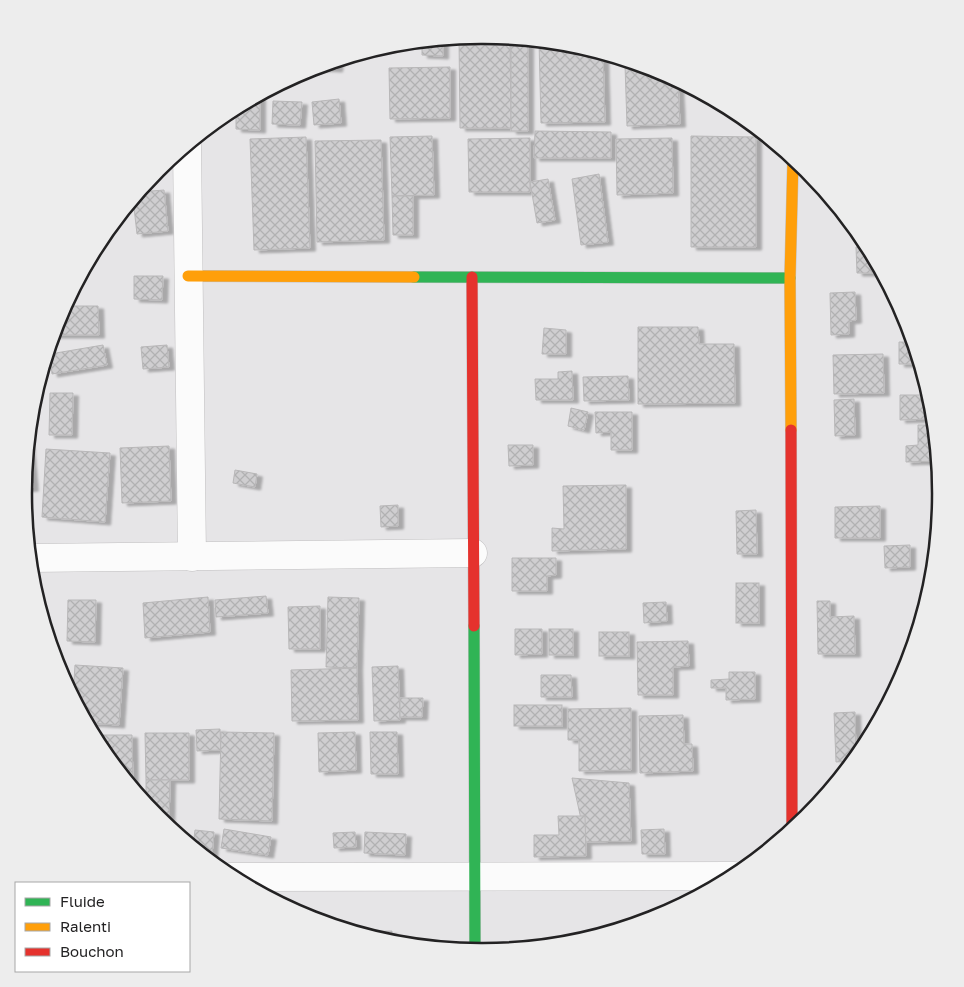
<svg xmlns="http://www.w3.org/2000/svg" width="964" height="987" font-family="'Golos Text',sans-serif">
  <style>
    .building { fill: url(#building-cross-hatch); stroke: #b8b7b8; filter: url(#shadow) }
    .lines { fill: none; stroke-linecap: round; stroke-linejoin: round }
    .street-casing { stroke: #c0bfc0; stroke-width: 29 }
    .fast-casing { stroke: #c0bfc0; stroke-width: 12 }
    .slow-casing { stroke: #c0bfc0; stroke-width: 12 }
    .jam-casing { stroke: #c0bfc0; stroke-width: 12 }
    .street { stroke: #fbfbfb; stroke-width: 28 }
    .fast { stroke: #30b455; stroke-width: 11 }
    .slow { stroke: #ff9f0a; stroke-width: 11 }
    .jam { stroke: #e5322d; stroke-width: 11 }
    .rim { fill: none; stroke: #232223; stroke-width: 2.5 }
  </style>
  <defs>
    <pattern id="building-cross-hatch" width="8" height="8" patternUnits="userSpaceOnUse" patternTransform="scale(1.25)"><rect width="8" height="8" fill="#cfced0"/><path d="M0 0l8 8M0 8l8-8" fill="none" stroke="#b1b1b2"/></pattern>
    <filter id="shadow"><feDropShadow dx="5.5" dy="3" stdDeviation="1" flood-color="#0004"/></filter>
  </defs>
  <rect width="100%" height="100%" fill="#e6e5e7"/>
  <g class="building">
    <path d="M 482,35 L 510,38 L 511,128 L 460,128 L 459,38 Z"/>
    <path d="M 511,38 L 528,40 L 528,131 L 511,131 Z"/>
    <path d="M 443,39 L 443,56 L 422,55 L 422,41 Z"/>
    <path d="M 539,41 L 572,44 L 603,54 L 605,122 L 541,123 Z"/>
    <path d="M 338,61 L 337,69 L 314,68 Z"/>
    <path d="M 625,65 L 640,65 L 658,70 L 678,81 L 680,124 L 627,126 Z"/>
    <path d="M 450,67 L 450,118 L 390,119 L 389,68 Z"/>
    <path d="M 257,97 L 260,97 L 260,130 L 236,129 L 236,108 Z"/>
    <path d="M 339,99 L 341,123 L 314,125 L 312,102 Z"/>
    <path d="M 273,101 L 302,102 L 300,125 L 272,124 Z"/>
    <path d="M 535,131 L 611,132 L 611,158 L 534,158 Z"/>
    <path d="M 432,136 L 434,195 L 392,196 L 390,137 Z"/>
    <path d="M 691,136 L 756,137 L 756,247 L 691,247 Z"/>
    <path d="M 306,137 L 310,248 L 254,250 L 250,139 Z"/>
    <path d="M 530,138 L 530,192 L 469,192 L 468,139 Z"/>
    <path d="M 672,138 L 673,193 L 617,195 L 616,139 Z"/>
    <path d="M 381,140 L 384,240 L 317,242 L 315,141 Z"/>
    <path d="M 599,174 L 608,242 L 581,245 L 572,179 Z"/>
    <path d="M 548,179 L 555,220 L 537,223 L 530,182 Z"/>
    <path d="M 164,190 L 168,231 L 137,234 L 133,199 L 140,192 Z"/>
    <path d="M 392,196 L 413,196 L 413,235 L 393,235 Z"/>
    <path d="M 867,246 L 881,273 L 857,273 L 856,247 Z"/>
    <path d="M 134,276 L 163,276 L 162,300 L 134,299 Z"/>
    <path d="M 855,292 L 856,320 L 849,321 L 849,334 L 831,335 L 830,293 Z"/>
    <path d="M 65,306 L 98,306 L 99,335 L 53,335 L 59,318 Z"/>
    <path d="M 638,327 L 698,327 L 699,344 L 734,344 L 735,403 L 638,404 Z"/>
    <path d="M 544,328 L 566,330 L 566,354 L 542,354 Z"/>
    <path d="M 899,342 L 913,342 L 919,364 L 899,364 Z"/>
    <path d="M 103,345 L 107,365 L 52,374 L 50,354 Z"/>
    <path d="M 167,345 L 169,367 L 143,369 L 141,347 Z"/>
    <path d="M 883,354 L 884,393 L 834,394 L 833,355 Z"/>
    <path d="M 572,371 L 573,400 L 536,400 L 535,379 L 558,379 L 558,372 Z"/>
    <path d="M 922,373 L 927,389 L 922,389 Z"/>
    <path d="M 628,376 L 629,400 L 584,401 L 583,377 Z"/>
    <path d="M 50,393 L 73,393 L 72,435 L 49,435 Z"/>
    <path d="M 900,395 L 929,395 L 933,419 L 900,420 Z"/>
    <path d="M 854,399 L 855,435 L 835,436 L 834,400 Z"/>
    <path d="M 571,408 L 588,412 L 584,430 L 568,426 Z"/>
    <path d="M 595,412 L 632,412 L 632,450 L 611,450 L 611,432 L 596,433 Z"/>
    <path d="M 918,425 L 934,425 L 937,461 L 906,462 L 906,446 L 918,445 Z"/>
    <path d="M 29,445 L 33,488 L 24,489 Z"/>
    <path d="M 508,445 L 533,445 L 533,465 L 509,466 Z"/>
    <path d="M 169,446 L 171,501 L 122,503 L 120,448 Z"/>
    <path d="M 46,449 L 110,453 L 105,522 L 42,517 Z"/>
    <path d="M 235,470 L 257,474 L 255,487 L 233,483 Z"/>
    <path d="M 626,485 L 626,549 L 552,551 L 552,528 L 564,529 L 563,486 Z"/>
    <path d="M 398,505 L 398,526 L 381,527 L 380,506 Z"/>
    <path d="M 880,506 L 880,538 L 835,538 L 835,507 Z"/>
    <path d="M 756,510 L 757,554 L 737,554 L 736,511 Z"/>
    <path d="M 910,545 L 910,567 L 885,568 L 884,546 Z"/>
    <path d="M 512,558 L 556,558 L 556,575 L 547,576 L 547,591 L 512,591 Z"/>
    <path d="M 928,570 L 933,570 L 929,592 Z"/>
    <rect x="736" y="583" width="23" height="40"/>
    <path d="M 266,596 L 268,613 L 216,617 L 215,600 Z"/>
    <path d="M 208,597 L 210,632 L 145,638 L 143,603 Z"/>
    <path d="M 328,597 L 359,598 L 357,668 L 326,667 Z"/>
    <path d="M 68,600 L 96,600 L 95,642 L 67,641 Z"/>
    <path d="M 817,601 L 830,601 L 830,617 L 854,616 L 855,654 L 818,654 Z"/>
    <path d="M 666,602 L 667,621 L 644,623 L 643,603 Z"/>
    <path d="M 320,606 L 320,649 L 289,649 L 288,607 Z"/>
    <path d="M 515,629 L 542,629 L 542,654 L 515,655 Z"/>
    <rect x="549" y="629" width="24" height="26"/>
    <rect x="599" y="632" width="30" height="24"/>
    <path d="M 688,641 L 689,666 L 673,667 L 673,695 L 638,695 L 637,642 Z"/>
    <path d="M 75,665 L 123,668 L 119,725 L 88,723 L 73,696 Z"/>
    <path d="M 398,666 L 400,720 L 374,721 L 372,667 Z"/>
    <path d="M 357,668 L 358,720 L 292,721 L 291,670 Z"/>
    <path d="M 729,672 L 755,672 L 755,699 L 726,700 L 726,688 L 711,688 L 711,680 L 729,679 Z"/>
    <path d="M 541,675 L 571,675 L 572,697 L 541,697 Z"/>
    <path d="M 400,698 L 423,698 L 422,717 L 400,717 Z"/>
    <rect x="514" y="705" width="48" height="21"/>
    <path d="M 631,708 L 631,770 L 579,771 L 579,740 L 568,740 L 568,709 Z"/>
    <path d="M 855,712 L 856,756 L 852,761 L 836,762 L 834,713 Z"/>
    <path d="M 683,715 L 684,744 L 692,744 L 693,771 L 640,773 L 639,716 Z"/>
    <path d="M 220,729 L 221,750 L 197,751 L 196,730 Z"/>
    <path d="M 221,732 L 274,733 L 272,821 L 219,819 Z"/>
    <path d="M 355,732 L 356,770 L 319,772 L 318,733 Z"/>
    <path d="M 370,732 L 397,732 L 398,774 L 371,774 Z"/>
    <path d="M 145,733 L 189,733 L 189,780 L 146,780 Z"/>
    <path d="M 94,735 L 132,735 L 133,787 L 101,748 Z"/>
    <path d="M 572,778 L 629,783 L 631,841 L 586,842 Z"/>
    <path d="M 146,780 L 170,780 L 169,827 L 158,817 L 146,802 Z"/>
    <path d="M 558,816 L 585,816 L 586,856 L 534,857 L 534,835 L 559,835 Z"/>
    <path d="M 224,829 L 271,837 L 268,855 L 221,848 Z"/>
    <path d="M 664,829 L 665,854 L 642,854 L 641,830 Z"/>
    <path d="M 195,830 L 214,832 L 212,855 L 202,854 L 193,846 Z"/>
    <path d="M 355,832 L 356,847 L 334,848 L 333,833 Z"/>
    <path d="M 365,832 L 406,834 L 405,855 L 364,853 Z"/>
    <path d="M 392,931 L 392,943 L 355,932 Z"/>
  </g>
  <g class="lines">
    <g class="street-casing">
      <g id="street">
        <path d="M 187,146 L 192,557"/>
        <path d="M 30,558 L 473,553"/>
        <path d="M 231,877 L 734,876"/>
      </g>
    </g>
    <g class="fast-casing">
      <g id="fast">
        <path d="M 414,277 L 790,278"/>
        <path d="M 474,626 L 475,951"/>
      </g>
    </g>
    <g class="slow-casing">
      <g id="slow">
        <path d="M 188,276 L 414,277"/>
        <path d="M 791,430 L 790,278 L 793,159"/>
      </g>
    </g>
    <g class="jam-casing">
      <g id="jam">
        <path d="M 472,277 L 474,626"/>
        <path d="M 791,430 L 792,829"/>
      </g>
    </g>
    <use href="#street" class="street"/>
    <use href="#fast" class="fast"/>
    <use href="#slow" class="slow"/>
    <use href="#jam" class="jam"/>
  </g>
  <path d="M0 0H964V987H0ZM481 44H483A449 449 0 0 1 932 493V494A449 449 0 0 1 483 943H481A449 449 0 0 1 32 494V493A449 449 0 0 1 481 44Z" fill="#ededed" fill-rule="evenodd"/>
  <path class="rim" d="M481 44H483A449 449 0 0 1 932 493V494A449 449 0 0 1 483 943H481A449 449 0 0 1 32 494V493A449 449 0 0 1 481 44Z"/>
  <rect x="15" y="882" width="175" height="90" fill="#ffffff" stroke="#a7a7a7"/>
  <rect x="25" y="898" width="25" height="8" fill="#30b455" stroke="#a7a7a7"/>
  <text x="60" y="907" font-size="15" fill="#232223">Fluide</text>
  <rect x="25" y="923" width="25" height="8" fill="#ff9f0a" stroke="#a7a7a7"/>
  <text x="60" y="932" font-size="15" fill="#232223">Ralenti</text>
  <rect x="25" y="948" width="25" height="8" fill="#e5322d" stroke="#a7a7a7"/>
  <text x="60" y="957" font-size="15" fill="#232223">Bouchon</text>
</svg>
